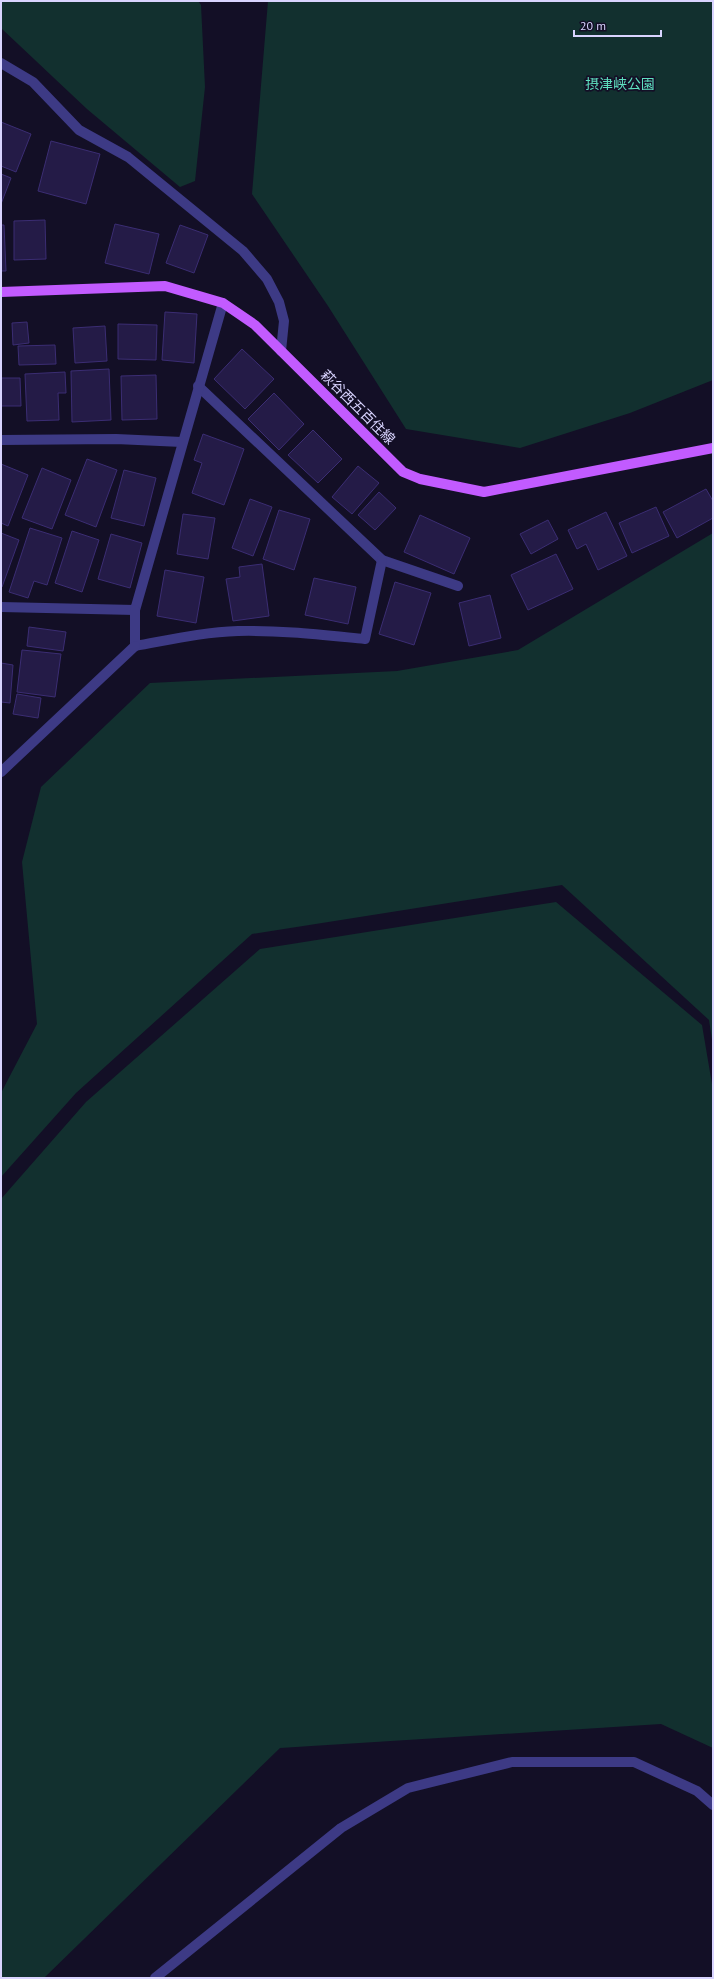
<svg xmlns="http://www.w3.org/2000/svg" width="714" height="1979" font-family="'PT Sans','Noto Sans JP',sans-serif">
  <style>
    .green { fill: #12302f }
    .building { fill: #241b47; stroke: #3b2d73 }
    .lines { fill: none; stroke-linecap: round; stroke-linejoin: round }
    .minor { stroke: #3d3a85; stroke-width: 10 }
    .major { stroke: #c25bff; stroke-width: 10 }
    .labels { text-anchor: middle; stroke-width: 3.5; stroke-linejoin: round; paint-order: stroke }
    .park-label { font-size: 14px; fill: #5fe0c0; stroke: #130f26 }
    .street-label { font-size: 14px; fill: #d9d4ff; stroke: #130f26 }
  </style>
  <rect width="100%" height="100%" fill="#130f26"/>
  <g class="green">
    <path d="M 1,1 L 198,1 L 201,5 L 205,87 L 195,181 L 180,187 L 87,109 L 1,28 Z"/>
    <path d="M 268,1 L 713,1 L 713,380 L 630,413 L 520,448 L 406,429 L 328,306 L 252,194 Z"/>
    <path d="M 713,533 L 713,1046 L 709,1020 L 562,885 L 252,934 L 76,1093 L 1,1177 L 1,1093 L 37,1024 L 22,862 L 41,787 L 150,683 L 397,671 L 518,650 Z"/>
    <path d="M 556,902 L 702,1025 L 713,1090 L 713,1748 L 661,1724 L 280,1748 L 44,1978 L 1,1978 L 1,1199 L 86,1102 L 260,949 Z"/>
  </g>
  <g class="building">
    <path d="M 1,122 L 31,134 L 16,172 L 1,166 Z"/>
    <path d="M 51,141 L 100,154 L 86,204 L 38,191 Z"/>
    <path d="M 1,174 L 11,178 L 1,204 Z"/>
    <path d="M 45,220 L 46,259 L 14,260 L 14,221 Z"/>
    <path d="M 115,224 L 159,234 L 149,274 L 105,263 Z"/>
    <path d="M 1,225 L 4,225 L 6,271 L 1,271 Z"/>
    <path d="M 180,225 L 208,235 L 194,273 L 166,263 Z"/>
    <path d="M 165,312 L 197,314 L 194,363 L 162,360 Z"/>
    <path d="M 27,322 L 29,343 L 13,345 L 12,323 Z"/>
    <path d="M 118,324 L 157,325 L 156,360 L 118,359 Z"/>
    <path d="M 105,326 L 107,361 L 75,363 L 73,328 Z"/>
    <path d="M 55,345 L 56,364 L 19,365 L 18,346 Z"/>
    <path d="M 242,349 L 274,379 L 245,409 L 214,379 Z"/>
    <path d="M 109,369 L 111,420 L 72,422 L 71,371 Z"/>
    <path d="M 65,372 L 66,393 L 58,393 L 59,420 L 27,421 L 25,374 Z"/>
    <path d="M 156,375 L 157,419 L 122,420 L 121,376 Z"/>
    <path d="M 1,378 L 20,378 L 21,406 L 1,406 Z"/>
    <path d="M 274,393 L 304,424 L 279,450 L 248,419 Z"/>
    <path d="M 313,430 L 342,459 L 318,483 L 288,455 Z"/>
    <path d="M 203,434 L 244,449 L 224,505 L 192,493 L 202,463 L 194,460 Z"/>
    <path d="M 87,459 L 117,470 L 96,527 L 65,515 Z"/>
    <path d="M 1,464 L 28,475 L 8,526 L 1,523 Z"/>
    <path d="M 358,466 L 379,483 L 352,514 L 332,497 Z"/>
    <path d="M 42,468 L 71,480 L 52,529 L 22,518 Z"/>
    <path d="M 124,470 L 156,478 L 144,526 L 111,518 Z"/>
    <path d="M 706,489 L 713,501 L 713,518 L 677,538 L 663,512 Z"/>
    <path d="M 379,492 L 396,508 L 375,530 L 358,515 Z"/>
    <path d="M 250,499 L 272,507 L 253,556 L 232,548 Z"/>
    <path d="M 656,507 L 669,536 L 632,553 L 619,523 Z"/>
    <path d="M 279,510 L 310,519 L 294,570 L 263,559 Z"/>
    <path d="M 606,512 L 627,556 L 598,570 L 586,544 L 577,549 L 568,530 Z"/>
    <path d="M 183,514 L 215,518 L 208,559 L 177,554 Z"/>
    <path d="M 420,515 L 470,538 L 454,574 L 404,552 Z"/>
    <path d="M 548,520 L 558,539 L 531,554 L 520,534 Z"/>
    <path d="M 30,528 L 62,538 L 47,585 L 34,581 L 28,598 L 9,592 Z"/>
    <path d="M 72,531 L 99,540 L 82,592 L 55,583 Z"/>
    <path d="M 1,533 L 19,540 L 2,587 L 1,586 Z"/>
    <path d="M 111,534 L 142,543 L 130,588 L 98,579 Z"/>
    <path d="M 556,554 L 573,589 L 528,610 L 511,575 Z"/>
    <path d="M 262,564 L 269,616 L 233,621 L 226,579 L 240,577 L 239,567 Z"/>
    <path d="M 165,570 L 204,577 L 196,623 L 157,616 Z"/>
    <path d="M 314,578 L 356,587 L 348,624 L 305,615 Z"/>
    <path d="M 395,582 L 431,593 L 414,645 L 379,634 Z"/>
    <path d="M 490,595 L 501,638 L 469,646 L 459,603 Z"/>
    <path d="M 29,627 L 66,632 L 63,651 L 27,646 Z"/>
    <path d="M 22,650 L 61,654 L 55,697 L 17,692 Z"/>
    <path d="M 1,663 L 13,665 L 10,703 L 1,702 Z"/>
    <path d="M 17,694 L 41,698 L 38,718 L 13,714 Z"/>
  </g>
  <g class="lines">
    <g class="minor">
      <path d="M 1,63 L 33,82 L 79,130 L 128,157 L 243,251 L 267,279 L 279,302 L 284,321 L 281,351"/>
      <path d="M 198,386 L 382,560 L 458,586"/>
      <path d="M 1,440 L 116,439 L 182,442"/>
      <path d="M 1,607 L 135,610 L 223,303"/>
      <path d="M 135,610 L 135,646 C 169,640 203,632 238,631 C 280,630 323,635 365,639 L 382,560"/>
      <path d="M 1,772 L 135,646"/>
      <path d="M 155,1978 L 341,1828 L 408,1788 L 512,1762 L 634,1762 L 697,1791 L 713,1805"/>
    </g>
    <path class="major" d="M 1,292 L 165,286 L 223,303 L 255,325 L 403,472 L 420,479 L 484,492 L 713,448"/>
  </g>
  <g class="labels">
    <g class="park-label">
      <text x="620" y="89">摂津峡公園</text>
    </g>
    <g class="street-label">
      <text transform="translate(358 407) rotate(45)" y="5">萩谷西五百住線</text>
    </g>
  </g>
  <rect width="714" height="1979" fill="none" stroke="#d9d4ff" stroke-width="4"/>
  <path d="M574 30v6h87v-6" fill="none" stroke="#d9d4ff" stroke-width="2"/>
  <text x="580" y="30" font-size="12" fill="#d9d4ff" stroke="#130f26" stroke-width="3" paint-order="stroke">20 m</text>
</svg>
